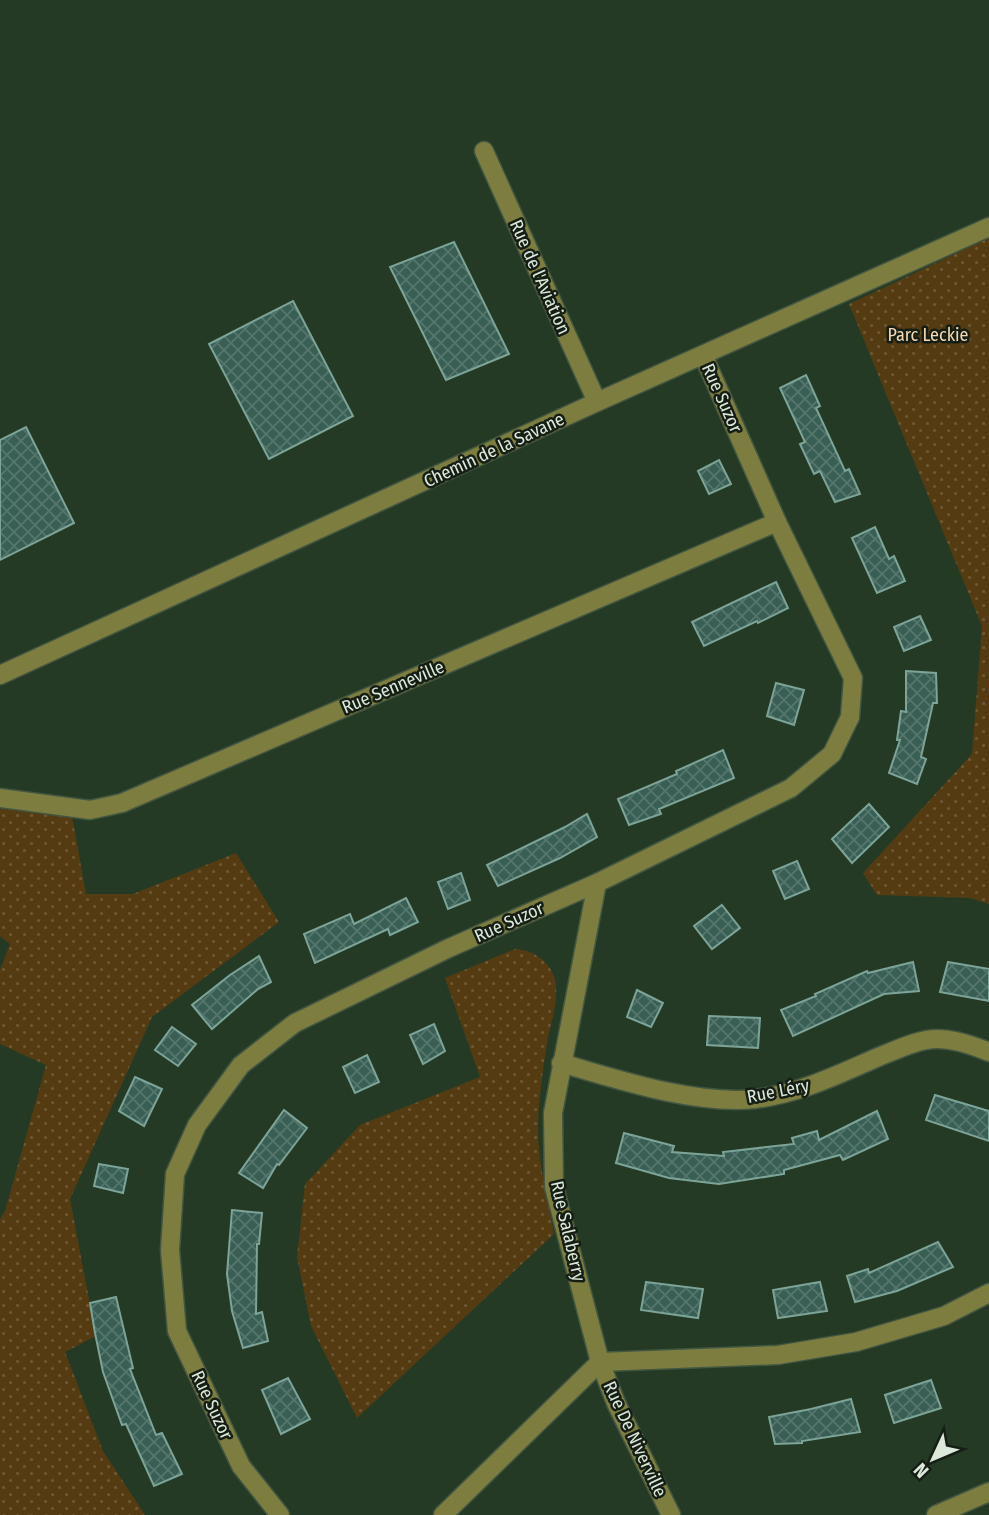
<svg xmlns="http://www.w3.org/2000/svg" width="989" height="1515" font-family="'Fira Sans Condensed',sans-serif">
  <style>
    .grass { fill: url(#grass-dots) }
    .building { fill: url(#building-cross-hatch); stroke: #7ca499; stroke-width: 2 }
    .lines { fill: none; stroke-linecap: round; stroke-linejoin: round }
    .minor-casing { stroke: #425641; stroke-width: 21 }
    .minor { stroke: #7d7d40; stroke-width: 18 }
    .labels { text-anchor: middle; stroke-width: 5; stroke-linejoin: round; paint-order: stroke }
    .street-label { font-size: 18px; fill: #dce8da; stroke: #151e14 }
    .park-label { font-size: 18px; fill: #f6d8b0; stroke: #151e14 }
  </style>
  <defs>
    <pattern id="grass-dots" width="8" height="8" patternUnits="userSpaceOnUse" patternTransform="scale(1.75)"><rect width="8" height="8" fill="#553b12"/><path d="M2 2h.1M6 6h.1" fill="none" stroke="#6d5734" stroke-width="1.8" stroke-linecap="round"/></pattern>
    <pattern id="building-cross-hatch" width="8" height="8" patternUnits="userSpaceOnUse" patternTransform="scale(1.75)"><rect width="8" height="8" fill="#395f55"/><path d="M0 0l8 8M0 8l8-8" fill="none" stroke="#55766d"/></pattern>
  </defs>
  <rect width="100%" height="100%" fill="#253a24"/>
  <g class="grass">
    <path d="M 989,238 L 989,904 L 970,898 L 877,895 L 863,873 L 972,754 L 982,626 L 849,304 Z"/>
    <path d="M 7,798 L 72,816 L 86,894 L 133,894 L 236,853 L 279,922 L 152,1017 L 70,1199 L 96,1336 L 65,1352 L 103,1451 L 145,1515 L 0,1515 L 0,1219 L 5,1211 L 46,1065 L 0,1044 L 0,970 L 10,944 L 0,936 L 0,810 Z"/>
    <path d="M 515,949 C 531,950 546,958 553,974 C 561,993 552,1018 548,1037 C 543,1069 538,1101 538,1133 C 539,1167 548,1201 554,1234 L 357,1418 L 311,1326 L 297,1257 L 305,1184 L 360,1125 L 480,1077 L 445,978 Z"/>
  </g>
  <g class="building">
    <path d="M 454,242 L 509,354 L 446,380 L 390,267 Z"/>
    <path d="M 293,301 L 353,416 L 269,459 L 209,344 Z"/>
    <path d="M 806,375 L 820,406 L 816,408 L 845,471 L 849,469 L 860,494 L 835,502 L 820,471 L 814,474 L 800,444 L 805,442 L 780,388 Z"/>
    <path d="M 26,427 L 74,523 L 0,560 L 0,440 Z"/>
    <path d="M 719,460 L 731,484 L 709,494 L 698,471 Z"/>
    <path d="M 875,527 L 889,559 L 894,556 L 905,581 L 877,593 L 852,538 Z"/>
    <path d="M 776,582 L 788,608 L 758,623 L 757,621 L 704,646 L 692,622 Z"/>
    <path d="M 920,616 L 931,640 L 904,651 L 894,627 Z"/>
    <path d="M 906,671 L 936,673 L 937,703 L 933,703 L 921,757 L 926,759 L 917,784 L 889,773 L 900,740 L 897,740 L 901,711 L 906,712 Z"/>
    <path d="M 776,683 L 804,690 L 794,725 L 767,716 Z"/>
    <path d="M 723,750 L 734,778 L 659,809 L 661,814 L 629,825 L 618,799 L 677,774 L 676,771 Z"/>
    <path d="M 869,804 L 889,827 L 852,863 L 832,839 Z"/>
    <path d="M 587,814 L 597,837 L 560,858 L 498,886 L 487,865 L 565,827 Z"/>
    <path d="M 797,861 L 809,889 L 785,899 L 773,871 Z"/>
    <path d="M 461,873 L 470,900 L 448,909 L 438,882 Z"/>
    <path d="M 406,898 L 418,922 L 390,935 L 388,929 L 315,963 L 304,934 L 350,914 L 354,924 Z"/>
    <path d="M 722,905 L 740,928 L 712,949 L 694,926 Z"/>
    <path d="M 259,956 L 271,982 L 258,989 L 212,1029 L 192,1005 L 230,975 Z"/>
    <path d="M 913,962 L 919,991 L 884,994 L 793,1036 L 781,1010 L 816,996 L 815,994 L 867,971 L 868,973 Z"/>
    <path d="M 948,962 L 989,969 L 989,1001 L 940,992 Z"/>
    <path d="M 637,990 L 663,1003 L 651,1027 L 627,1017 Z"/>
    <path d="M 709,1016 L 760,1018 L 758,1048 L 707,1045 Z"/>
    <path d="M 434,1024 L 445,1051 L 423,1064 L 410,1035 Z"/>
    <path d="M 172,1027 L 196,1044 L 178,1066 L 155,1050 Z"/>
    <path d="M 367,1055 L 379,1082 L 355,1093 L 343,1067 Z"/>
    <path d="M 135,1077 L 162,1089 L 144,1126 L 119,1111 Z"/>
    <path d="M 935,1095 L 989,1111 L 989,1141 L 926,1120 Z"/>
    <path d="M 284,1110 L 307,1128 L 279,1165 L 277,1164 L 263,1188 L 239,1173 Z"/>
    <path d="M 877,1111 L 888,1139 L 843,1160 L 840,1155 L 784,1170 L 784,1174 L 719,1184 L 669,1178 L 616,1163 L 624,1133 L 674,1146 L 672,1152 L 724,1156 L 723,1152 L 794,1144 L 792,1138 L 817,1131 L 819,1140 Z"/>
    <path d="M 99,1164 L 128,1169 L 123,1193 L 94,1186 Z"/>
    <path d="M 232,1210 L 262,1213 L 259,1244 L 257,1244 L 256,1314 L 262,1312 L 268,1341 L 243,1348 L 232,1311 L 227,1274 Z"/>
    <path d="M 938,1242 L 953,1267 L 897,1291 L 855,1302 L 847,1276 L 868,1269 L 869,1273 Z"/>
    <path d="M 646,1282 L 703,1289 L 698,1318 L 641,1310 Z"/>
    <path d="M 820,1282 L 827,1311 L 778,1318 L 773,1290 Z"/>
    <path d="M 116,1297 L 133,1368 L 130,1369 L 156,1435 L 162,1433 L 182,1474 L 154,1486 L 126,1424 L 122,1425 L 103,1372 L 95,1333 L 90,1303 Z"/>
    <path d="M 288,1378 L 310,1419 L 281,1434 L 262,1390 Z"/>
    <path d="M 931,1380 L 941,1408 L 894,1423 L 885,1395 Z"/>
    <path d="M 851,1399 L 860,1432 L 802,1441 L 802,1443 L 775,1444 L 769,1417 L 811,1409 Z"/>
  </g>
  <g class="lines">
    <g class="minor-casing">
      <g id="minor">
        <path d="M 484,151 L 597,402"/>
        <path d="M 0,675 L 597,402 L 989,227"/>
        <path d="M 0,798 L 90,810 L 122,803 L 777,522"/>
        <path d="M 561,1063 C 619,1080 695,1105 755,1099 C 798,1094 837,1075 876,1058 C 894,1051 918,1039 937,1039 C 955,1039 972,1045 989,1052"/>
        <path d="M 280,1515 L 241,1466 L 177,1331 L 170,1250 L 175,1174 L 197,1125 L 241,1065 L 295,1023 L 449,948 L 597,883 L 791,788 L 832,754 L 850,717 L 853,678 L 777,522 L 703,355"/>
        <path d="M 443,1515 L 600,1362 L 554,1187 L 553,1113 L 597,883"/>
        <path d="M 671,1515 L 616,1403 L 600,1362 L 778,1355 L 856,1342 L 944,1316 L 989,1293"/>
        <path d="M 936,1515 L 989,1492"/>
      </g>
    </g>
    <use href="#minor" class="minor"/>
  </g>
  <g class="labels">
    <g class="street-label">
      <text transform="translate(540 277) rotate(66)" y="6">Rue de l'Aviation</text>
      <text transform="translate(722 398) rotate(66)" y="6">Rue Suzor</text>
      <text transform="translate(494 450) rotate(-25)" y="6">Chemin de la Savane</text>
      <text transform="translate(393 687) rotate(-23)" y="6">Rue Senneville</text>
      <text transform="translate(509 922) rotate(-24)" y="6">Rue Suzor</text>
      <text transform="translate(778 1091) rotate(-11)" y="6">Rue Léry</text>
      <text transform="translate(568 1231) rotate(77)" y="6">Rue Salaberry</text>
      <text transform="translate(212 1405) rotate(65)" y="6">Rue Suzor</text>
      <text transform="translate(635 1439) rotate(65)" y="6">Rue De Niverville</text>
    </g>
    <g class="park-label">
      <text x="928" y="341">Parc Leckie</text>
    </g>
  </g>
  <g transform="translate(933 1459) rotate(226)" stroke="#151e14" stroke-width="5" paint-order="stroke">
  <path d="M0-5L12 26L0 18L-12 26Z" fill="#dce8da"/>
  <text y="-10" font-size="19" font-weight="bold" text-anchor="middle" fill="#dce8da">N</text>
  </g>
</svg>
